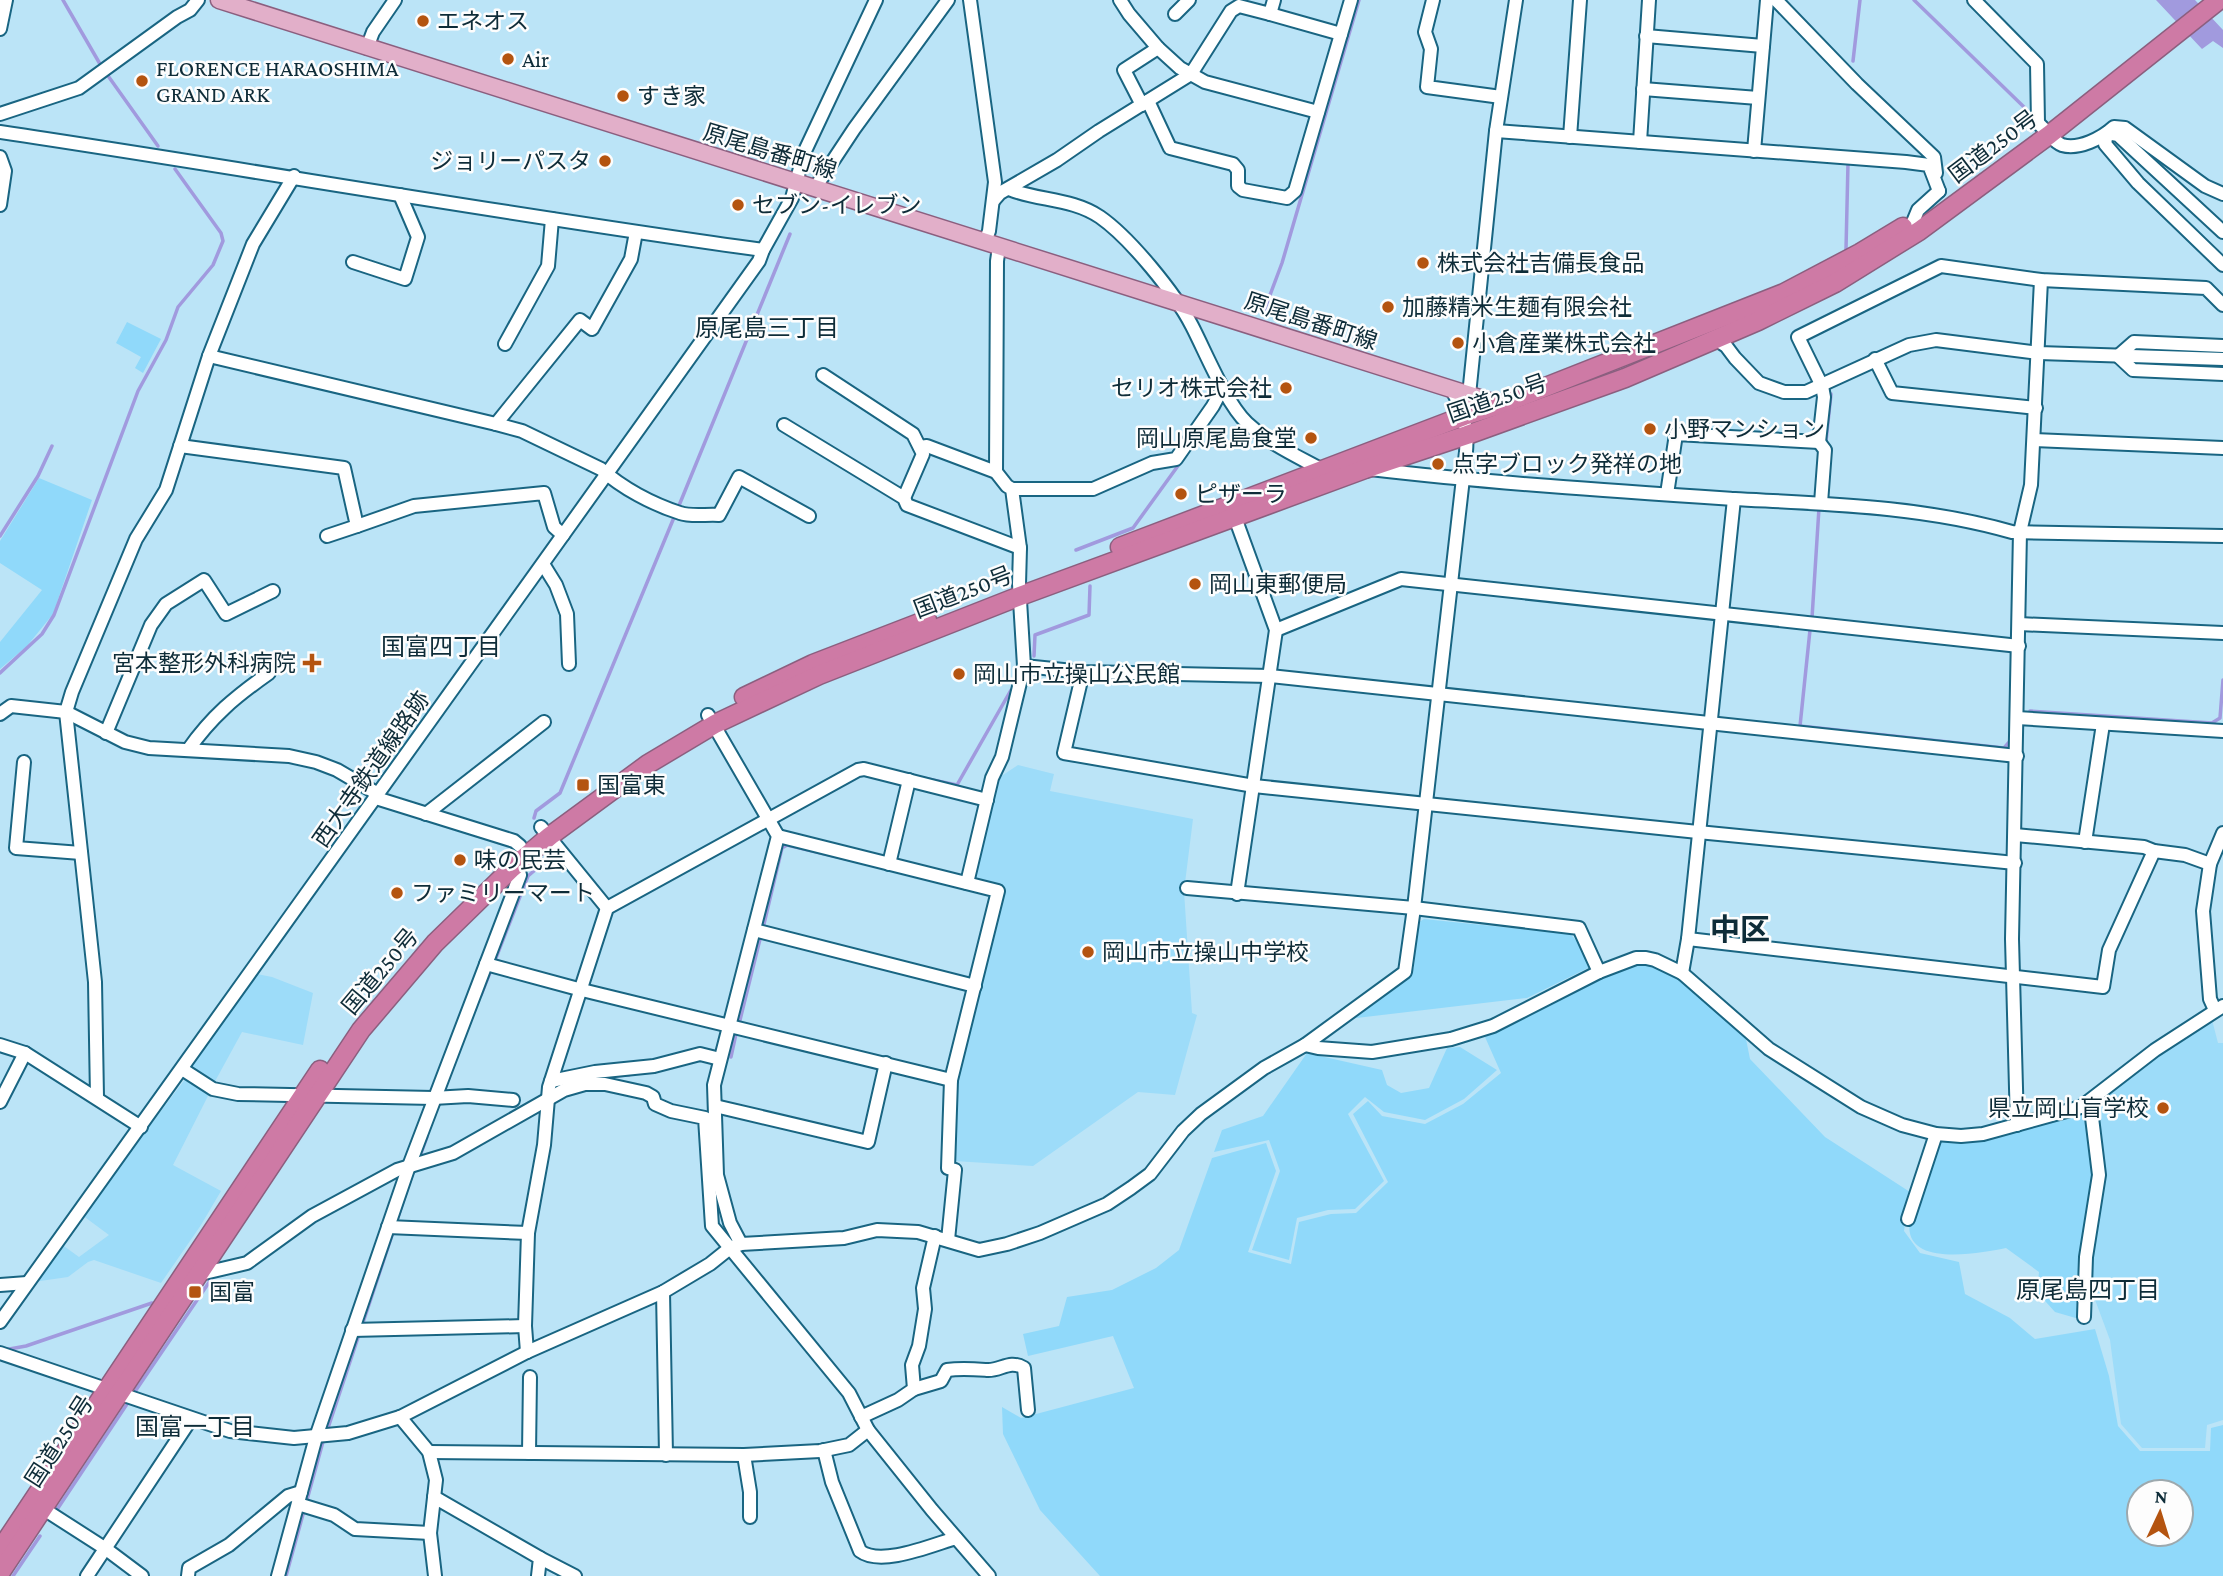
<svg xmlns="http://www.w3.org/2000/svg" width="2223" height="1576" font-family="'Crimson Pro','Noto Sans JP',serif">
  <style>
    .built { fill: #9ddcf9 }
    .green { fill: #90d9fa; fill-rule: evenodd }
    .water { fill: #a19ade }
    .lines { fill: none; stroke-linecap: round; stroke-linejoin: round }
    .stream { stroke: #a19ade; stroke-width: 3.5 }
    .minor-casing { stroke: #196582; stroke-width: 16 }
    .major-casing { stroke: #8b5f7f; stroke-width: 19 }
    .highway-casing { stroke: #8b5f7f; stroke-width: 21 }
    .minor { stroke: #fff; stroke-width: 12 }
    .major { stroke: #e2afc9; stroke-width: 16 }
    .highway { stroke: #ce7aa5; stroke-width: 18 }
    .poi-dot { fill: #b45410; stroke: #fdfdfd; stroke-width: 2.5 }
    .labels { text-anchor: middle; stroke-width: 5; stroke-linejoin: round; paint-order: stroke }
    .poi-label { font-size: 23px; fill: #0e2c38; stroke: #fdfdfd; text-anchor: start }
    .street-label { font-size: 23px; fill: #0e2c38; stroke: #fdfdfd }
    .neighbourhood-label { font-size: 24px; fill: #0e2c38; stroke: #fdfdfd }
    .district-label { font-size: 30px; font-weight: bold; fill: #0e2c38; stroke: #fdfdfd }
  </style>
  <rect width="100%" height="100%" fill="#bbe4f7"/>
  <g class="built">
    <path d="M 1018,765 L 1054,774 L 1050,791 L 1193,819 L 1184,891 L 1192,1013 L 1197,1015 L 1175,1095 L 1138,1092 L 1033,1166 L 954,1161 L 957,1081 L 1005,887 L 976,879 L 972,874 L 997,779 Z"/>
    <path d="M 257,974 L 272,977 L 313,993 L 303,1045 L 242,1032 L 213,1085 L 191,1067 Z"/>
    <path d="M 2211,1016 L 2218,1043 L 2223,1043 L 2223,1420 L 2207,1425 L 2205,1448 L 2142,1448 L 2121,1424 L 2110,1340 L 2091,1289 L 2096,1103 L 2169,1044 Z"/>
    <path d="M 186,1078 L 210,1092 L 173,1165 L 221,1191 L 201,1225 L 161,1283 L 94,1260 L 88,1262 L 68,1277 L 33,1282 L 61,1244 L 79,1257 L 109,1235 L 82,1215 Z"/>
  </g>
  <g class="green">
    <path d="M 127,322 L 161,339 L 143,373 L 135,368 L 141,357 L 116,343 Z"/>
    <path d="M 39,478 L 92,500 L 53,614 L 27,646 L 0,669 L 0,642 L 42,590 L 0,563 L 0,541 Z"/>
    <path d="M 1424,919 L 1570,934 C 1579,942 1588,956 1588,968 L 1527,998 L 1348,1019 L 1405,978 L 1414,968 L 1416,924 Z"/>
    <path d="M 1645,964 L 1675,977 L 1720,1014 L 1746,1039 L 1750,1059 L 1825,1137 L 1910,1192 L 1904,1231 L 1920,1253 L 1959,1262 L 1965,1294 L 2010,1318 L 2035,1339 L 2095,1329 L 2109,1376 L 2118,1426 L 2140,1451 L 2210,1451 L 2211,1428 L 2223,1425 L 2223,1576 L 1100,1576 L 1040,1510 L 1003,1434 L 1002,1407 L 1021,1418 L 1134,1388 L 1113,1336 L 1028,1356 L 1023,1334 L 1059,1326 L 1067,1297 L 1112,1290 L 1156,1268 L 1179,1250 L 1212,1158 L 1266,1143 L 1276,1171 L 1248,1252 L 1291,1264 L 1299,1222 L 1331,1214 L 1356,1213 L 1388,1182 L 1353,1114 L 1368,1101 L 1382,1116 L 1425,1124 L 1463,1104 L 1501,1073 L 1485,1037 L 1591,983 L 1635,965 ZM 2139,1492 L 2181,1492 L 2181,1534 L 2139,1534 Z"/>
    <path d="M 1460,1047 L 1497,1070 L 1464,1099 L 1425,1120 L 1384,1112 L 1365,1097 L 1348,1114 L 1384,1181 L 1355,1209 L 1328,1210 L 1297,1218 L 1289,1260 L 1252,1250 L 1280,1171 L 1269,1140 L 1214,1152 L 1222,1130 L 1263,1116 L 1307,1053 L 1382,1070 L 1387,1085 L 1401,1093 L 1429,1088 L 1447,1048 Z"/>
    <path d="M 2080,1110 L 2089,1117 L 2096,1170 L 2092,1200 L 2081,1245 L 2079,1319 L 2055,1312 L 2037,1292 L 2039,1272 L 2006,1248 C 1981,1253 1901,1269 1910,1220 C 1915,1192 1928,1164 1937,1138 Z"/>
  </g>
  <path class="water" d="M 2156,0 L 2195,0 L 2223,30 L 2223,48 L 2213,41 L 2202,49 Z"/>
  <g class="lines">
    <g class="stream">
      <path d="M 63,0 L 100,64"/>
      <path d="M 1914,0 L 2025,108"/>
      <path d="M 1853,61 L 1860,0"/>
      <path d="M 106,73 L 158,146"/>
      <path d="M 1846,249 L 1848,163"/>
      <path d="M 1264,311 L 1282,263 L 1359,0"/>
      <path d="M 1826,441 L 1831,394"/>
      <path d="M 678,508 L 790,234"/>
      <path d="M 0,536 L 38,476 L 52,446"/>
      <path d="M 1076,550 L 1133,528 L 1180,463"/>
      <path d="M 1812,618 L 1819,508"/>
      <path d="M 1810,630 L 1800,726 L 2004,748 L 2011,740"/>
      <path d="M 1034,656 L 1035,635 L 1089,615 L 1090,586"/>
      <path d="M 0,673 L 42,634 L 54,615 L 138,391 L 166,340 L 178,307 L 213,265 L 223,241 L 221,233 L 175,169"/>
      <path d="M 2030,711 L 2212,723 L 2220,718 L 2223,680"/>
      <path d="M 923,778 L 957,785 L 1011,690"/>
      <path d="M 534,818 L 536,811 L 560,793 L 675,515"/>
      <path d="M 763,928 L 782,848 L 787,845 L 893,870"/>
      <path d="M 494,963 L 528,876 L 542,864 L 542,859"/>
      <path d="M 481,995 L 491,970"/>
      <path d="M 740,1020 L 761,935"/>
      <path d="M 731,1057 L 736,1034"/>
      <path d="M 612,1076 L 629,1075"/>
      <path d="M 419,1159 L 427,1137"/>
      <path d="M 4,1350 L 26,1346 L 152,1303"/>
      <path d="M 134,1393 L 214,1275"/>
      <path d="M 327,1431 L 414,1169"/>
      <path d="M 56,1511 L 127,1404"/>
      <path d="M 13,1576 L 40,1536"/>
      <path d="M 286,1576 L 324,1438"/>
    </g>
    <g class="minor-casing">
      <g id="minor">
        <path d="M 970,0 L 995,182 L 989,231 L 985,242"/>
        <path d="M 1120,0 L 1129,14 L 1158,48"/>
        <path d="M 1433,0 L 1425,32 L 1431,49 L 1427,87 L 1501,97"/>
        <path d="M 1776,0 L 1857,84 L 1934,157 L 1936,173"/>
        <path d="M 1974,0 L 2037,64 L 2038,123 L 2043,128"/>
        <path d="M 1175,14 L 1189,0"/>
        <path d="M 1270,14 L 1341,34"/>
        <path d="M 0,29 L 6,0"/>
        <path d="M 1646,36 L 1763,46"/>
        <path d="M 367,48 L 373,32 L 395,0"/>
        <path d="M 1643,89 L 1758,98"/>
        <path d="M 1148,101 L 1170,148 L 1233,164 L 1238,170 L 1238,186 L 1243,190 L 1287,198 L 1295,191 L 1351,0"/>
        <path d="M 1142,105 L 1124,70 L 1158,48 L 1180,68 L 1205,82 L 1318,112"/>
        <path d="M 0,114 L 79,88 L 177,17 L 190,10 L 198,0"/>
        <path d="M 1496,131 L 1906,162 L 1929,165 L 1939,191"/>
        <path d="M 0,132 C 254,170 508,215 763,250"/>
        <path d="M 2107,133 L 2105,144 L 2138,183 L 2223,265"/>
        <path d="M 2107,133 L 2118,135 L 2223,232"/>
        <path d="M 2049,135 C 2052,138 2057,143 2062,145 C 2079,150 2102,138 2114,127 L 2125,128 L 2205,186 L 2223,194"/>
        <path d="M 1570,137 L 1580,0"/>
        <path d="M 1640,142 L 1649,0"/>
        <path d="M 1754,151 L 1767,0"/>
        <path d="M 0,157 L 5,171 L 0,205"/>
        <path d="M 815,188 L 854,129 L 948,0"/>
        <path d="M 1009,189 C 1038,201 1072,198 1100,217 C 1130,238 1175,293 1192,326 C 1206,353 1226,403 1247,423 C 1269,444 1299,457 1324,471"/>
        <path d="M 993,201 L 1000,193 L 1057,160 L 1099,131 L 1191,74 L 1231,11 L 1239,6 L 1270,14 L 1274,0"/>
        <path d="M 1913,222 L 1918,210 L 1939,191"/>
        <path d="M 353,262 L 405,279 L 418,237 L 400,195"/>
        <path d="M 1715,339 L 1726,346 L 1735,358 L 1759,383 L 1784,392 L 1806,392 L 1909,345 L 1936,340 L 2039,353 L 2223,359"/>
        <path d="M 505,344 L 548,266 L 552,219"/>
        <path d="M 2223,346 L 2134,342 L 2118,356 L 2133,370 L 2223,374"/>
        <path d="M 209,356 L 496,424 L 522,431 L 601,469 C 622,488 652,504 680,513 C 691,517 707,514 719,515 L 739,477 L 809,516"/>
        <path d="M 1875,359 L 1892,393 L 2036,408"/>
        <path d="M 823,375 L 913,434 L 923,454 L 904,498"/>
        <path d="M 1469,395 L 1496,131 L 1516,0"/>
        <path d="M 496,424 L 580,320 L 592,329 L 631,259 L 636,232"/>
        <path d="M 784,425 L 904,498 L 907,505 L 1020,548 L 1019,584 L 1024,666 L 1002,757 L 992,778 L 967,883"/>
        <path d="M 2034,440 L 2223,448"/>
        <path d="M 1819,442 L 1825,450 L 1821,503"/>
        <path d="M 180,446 L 344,468 L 357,526 L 327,536"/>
        <path d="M 920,447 L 927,446 L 996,472 L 1007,486 L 1012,489 L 1020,548"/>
        <path d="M 1370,469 C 1491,483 1613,491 1734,499 C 1827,504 1922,506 2012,532 L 2223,536"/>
        <path d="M 996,472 L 997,261 L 999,247"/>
        <path d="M 1012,489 L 1093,489 L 1152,463 L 1176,459 L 1213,406 L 1223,387"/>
        <path d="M 1667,494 L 1676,434 L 1819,442 L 1824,397 L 1822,386 L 1798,337 L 1941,266 L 2041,280 L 2206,288 L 2223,305"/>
        <path d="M 1233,512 L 1276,630 L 1237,894"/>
        <path d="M 357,526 L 414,506 L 544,493 L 554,527 L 563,535"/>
        <path d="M 543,564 L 556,585 L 567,614 L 569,664"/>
        <path d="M 2019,624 L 2223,633"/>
        <path d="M 1276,630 L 1401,579 L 2019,646"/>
        <path d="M 1024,666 L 1083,672 L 1270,676 L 2017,756"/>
        <path d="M 1083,672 L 1064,753 L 1254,786 L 1698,832 L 2015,863"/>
        <path d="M 0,714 L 11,706 L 66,712 L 125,742 L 149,748 L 289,756 L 316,762 L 337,770 L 378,794"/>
        <path d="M 708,715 L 778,836 L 714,1085 L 717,1175 L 730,1223 L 741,1244"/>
        <path d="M 2017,718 L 2223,731"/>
        <path d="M 106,733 L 151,625 L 166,604 L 204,580 L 226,614 L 273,591"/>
        <path d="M 188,750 C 212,716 235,697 269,673"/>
        <path d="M 24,762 L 16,848 L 81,853"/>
        <path d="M 376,798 L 514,841 L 520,846"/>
        <path d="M 426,814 L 544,722"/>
        <path d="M 541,827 L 607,908"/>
        <path d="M 2015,835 L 2144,847 L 2154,851 L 2185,855 L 2210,864"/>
        <path d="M 778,836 L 998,891 L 951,1080 L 948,1168 L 955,1170 L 948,1240"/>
        <path d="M 2085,842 L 2103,724"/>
        <path d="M 889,864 L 909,780"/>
        <path d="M 1187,888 L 1414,908 L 1579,928 L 1599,972"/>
        <path d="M 754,930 L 975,986"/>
        <path d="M 1688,939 L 2103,987 L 2109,950 L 2154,851"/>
        <path d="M 486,964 L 582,990 L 951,1080"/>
        <path d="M 1682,973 L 1688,939 L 1734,499"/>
        <path d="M 2215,1010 L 2210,999 L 2203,911 L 2210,864 L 2223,833"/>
        <path d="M 0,1045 L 25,1053 L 141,1127"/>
        <path d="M 1305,1045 L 1318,1048 L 1372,1052 L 1451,1039 L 1493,1026 L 1599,972 L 1636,958 L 1646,958 L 1655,960 L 1682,973 L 1769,1049 L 1861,1107 L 1902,1125 L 1936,1134 L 1961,1136 L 1983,1134 L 2081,1107 L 2155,1050 L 2223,1006"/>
        <path d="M 182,1069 L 213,1089 L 238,1094 L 433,1098 L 468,1096 L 513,1100"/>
        <path d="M 551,1081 L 595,1072 L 654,1066 L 700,1054 L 720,1059"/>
        <path d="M 97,1097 L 95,982 L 66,712 L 72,692 L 136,539 L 166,490 L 209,356 L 253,244 L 294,176"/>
        <path d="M 0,1102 L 25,1053"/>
        <path d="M 715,1106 L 868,1142 L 886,1063"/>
        <path d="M 2017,1125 L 2012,939 L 2020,532 L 2031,485 L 2041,280"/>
        <path d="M 1908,1219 L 1936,1134"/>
        <path d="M 388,1227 L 528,1233"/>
        <path d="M 196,1275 L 247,1263 L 312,1216 L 397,1170 L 453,1153 L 564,1090 L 585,1084 L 605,1084 L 646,1093 L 653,1097 L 655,1104 L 671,1111 L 705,1118 L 712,1226 L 849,1393 L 868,1430 L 932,1510 L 989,1576"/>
        <path d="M 0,1285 L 27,1283"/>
        <path d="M 663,1292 L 666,1455"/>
        <path d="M 2084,1317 L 2086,1257 L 2099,1175 L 2090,1101"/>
        <path d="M 0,1322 L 759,261 L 763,250 L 792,198 L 804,153 L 876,0"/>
        <path d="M 352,1330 L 525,1326"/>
        <path d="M 527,1352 L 525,1326 L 528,1233 L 544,1145 L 549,1087 L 607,908 L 858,770 L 864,769 L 987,800"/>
        <path d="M 0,1353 L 230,1431 L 294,1438 L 348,1433 L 400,1417 L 527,1352 L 663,1292 L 710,1264 L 730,1248 L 741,1244 L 844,1238 L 877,1230 L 918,1232 L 979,1250 L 1007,1244 L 1040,1233 L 1107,1204 L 1131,1188 L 1150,1174 L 1183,1131 L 1201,1114 L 1264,1068 L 1305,1045 L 1405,972 L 1414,908 L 1466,452 C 1468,429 1464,410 1452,390"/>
        <path d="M 914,1389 L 941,1381 L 947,1370 C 961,1368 973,1369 987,1370 C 1001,1371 1009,1359 1024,1368 L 1028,1410"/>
        <path d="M 400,1417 L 429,1452 L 436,1480 L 430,1533 L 435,1576"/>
        <path d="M 861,1417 L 898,1400 L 914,1389 L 912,1365 L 919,1346 L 925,1309 L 923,1288 L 935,1236"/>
        <path d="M 824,1450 L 832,1482 L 860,1551 C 881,1567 932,1545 956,1538"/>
        <path d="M 429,1452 L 744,1455 L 820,1451 L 849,1445 L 868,1430"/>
        <path d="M 529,1453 L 530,1377"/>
        <path d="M 744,1455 L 750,1492 L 750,1517"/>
        <path d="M 434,1497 L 540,1558 L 538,1576"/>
        <path d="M 298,1504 L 334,1515 L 355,1529 L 430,1533"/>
        <path d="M 39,1506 L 106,1549 L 142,1576"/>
        <path d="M 540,1558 L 575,1576"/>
        <path d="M 87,1576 L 191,1419"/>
        <path d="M 188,1576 L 189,1568 L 229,1545 L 288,1496 L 301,1492"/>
        <path d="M 278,1576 L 316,1437 L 409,1166 L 520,875 L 505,861"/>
      </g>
    </g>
    <g class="major-casing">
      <path id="major" d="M 219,0 L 1505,406"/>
    </g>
    <g class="highway-casing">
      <g id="highway">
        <path d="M 1120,547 L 1464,416 L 1500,405 L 1784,293 L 1860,253 L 1903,227"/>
        <path d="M 744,697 L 813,664 L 927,620"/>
        <path d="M 0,1550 L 320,1070"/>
        <path d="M 0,1573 L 361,1030 L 435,943 L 512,868 L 550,836 L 648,764 L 715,724 L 819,675 L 1020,596 L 1365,469 L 1467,435 L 1625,378 L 1758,321 L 1835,283 L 1919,231 L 2049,135 L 2219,0"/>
      </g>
    </g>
    <use href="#minor" class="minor"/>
    <use href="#major" class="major"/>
    <use href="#highway" class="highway"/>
  </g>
  <g class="poi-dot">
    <circle cx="423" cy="21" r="7"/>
    <circle cx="508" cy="59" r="7"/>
    <circle cx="142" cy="81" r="7"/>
    <circle cx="623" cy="96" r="7"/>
    <circle cx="605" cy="161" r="7"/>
    <circle cx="738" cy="205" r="7"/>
    <circle cx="1423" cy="263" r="7"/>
    <circle cx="1388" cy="307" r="7"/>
    <circle cx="1458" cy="343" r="7"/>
    <circle cx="1286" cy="388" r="7"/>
    <circle cx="1650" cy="429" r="7"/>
    <circle cx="1311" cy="438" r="7"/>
    <circle cx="1438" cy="464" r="7"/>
    <circle cx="1181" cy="494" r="7"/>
    <circle cx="1195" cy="584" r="7"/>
    <path d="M308.5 652.5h7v7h7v7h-7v7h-7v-7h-7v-7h7z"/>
    <circle cx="959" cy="674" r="7"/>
    <rect x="576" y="778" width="14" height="14" rx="3.5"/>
    <circle cx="460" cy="860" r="7"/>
    <circle cx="397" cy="893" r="7"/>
    <circle cx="1088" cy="952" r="7"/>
    <circle cx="2163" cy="1108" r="7"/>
    <rect x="188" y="1285" width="14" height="14" rx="3.5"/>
  </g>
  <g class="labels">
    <g class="poi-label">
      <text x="437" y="29">エネオス</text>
      <text x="522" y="67">Air</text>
      <text x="156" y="76">FLORENCE HARAOSHIMA<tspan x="156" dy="26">GRAND ARK</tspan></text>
      <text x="637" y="104">すき家</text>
      <text x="591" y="169" text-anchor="end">ジョリーパスタ</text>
      <text x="752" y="213">セブン-イレブン</text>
      <text x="1437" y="271">株式会社吉備長食品</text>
      <text x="1402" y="315">加藤精米生麺有限会社</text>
      <text x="1472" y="351">小倉産業株式会社</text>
      <text x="1272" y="396" text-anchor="end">セリオ株式会社</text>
      <text x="1664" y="437">小野マンション</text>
      <text x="1297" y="446" text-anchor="end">岡山原尾島食堂</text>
      <text x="1452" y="472">点字ブロック発祥の地</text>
      <text x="1195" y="502">ピザーラ</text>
      <text x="1209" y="592">岡山東郵便局</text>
      <text x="296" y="671" text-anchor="end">宮本整形外科病院</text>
      <text x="973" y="682">岡山市立操山公民館</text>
      <text x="597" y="793">国富東</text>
      <text x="474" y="868">味の民芸</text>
      <text x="411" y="901">ファミリーマート</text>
      <text x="1102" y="960">岡山市立操山中学校</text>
      <text x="2149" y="1116" text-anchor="end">県立岡山盲学校</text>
      <text x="209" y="1300">国富</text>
    </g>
    <g class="street-label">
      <text transform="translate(1993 146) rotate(-37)" y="8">国道250号</text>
      <text transform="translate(770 151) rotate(17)" y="8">原尾島番町線</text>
      <text transform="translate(1311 321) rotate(18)" y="8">原尾島番町線</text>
      <text transform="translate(1497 398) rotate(-19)" y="8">国道250号</text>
      <text transform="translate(963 592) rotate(-21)" y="8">国道250号</text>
      <text transform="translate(371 769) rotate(-55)" y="8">西大寺鉄道線路跡</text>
      <text transform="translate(380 971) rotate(-50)" y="8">国道250号</text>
      <text transform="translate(59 1441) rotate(-57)" y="8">国道250号</text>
    </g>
    <g class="neighbourhood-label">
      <text x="767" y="336">原尾島三丁目</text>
      <text x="441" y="655">国富四丁目</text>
      <text x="2088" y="1298">原尾島四丁目</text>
      <text x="195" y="1435">国富一丁目</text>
    </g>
    <g class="district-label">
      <text x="1740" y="940">中区</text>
    </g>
  </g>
  <g transform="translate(2160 1513) rotate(4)"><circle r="33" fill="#fdfdfd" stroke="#9da9ae" stroke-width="2"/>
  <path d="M0-5L12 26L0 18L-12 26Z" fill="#b45410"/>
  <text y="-10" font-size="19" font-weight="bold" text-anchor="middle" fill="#0e2c38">N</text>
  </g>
</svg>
